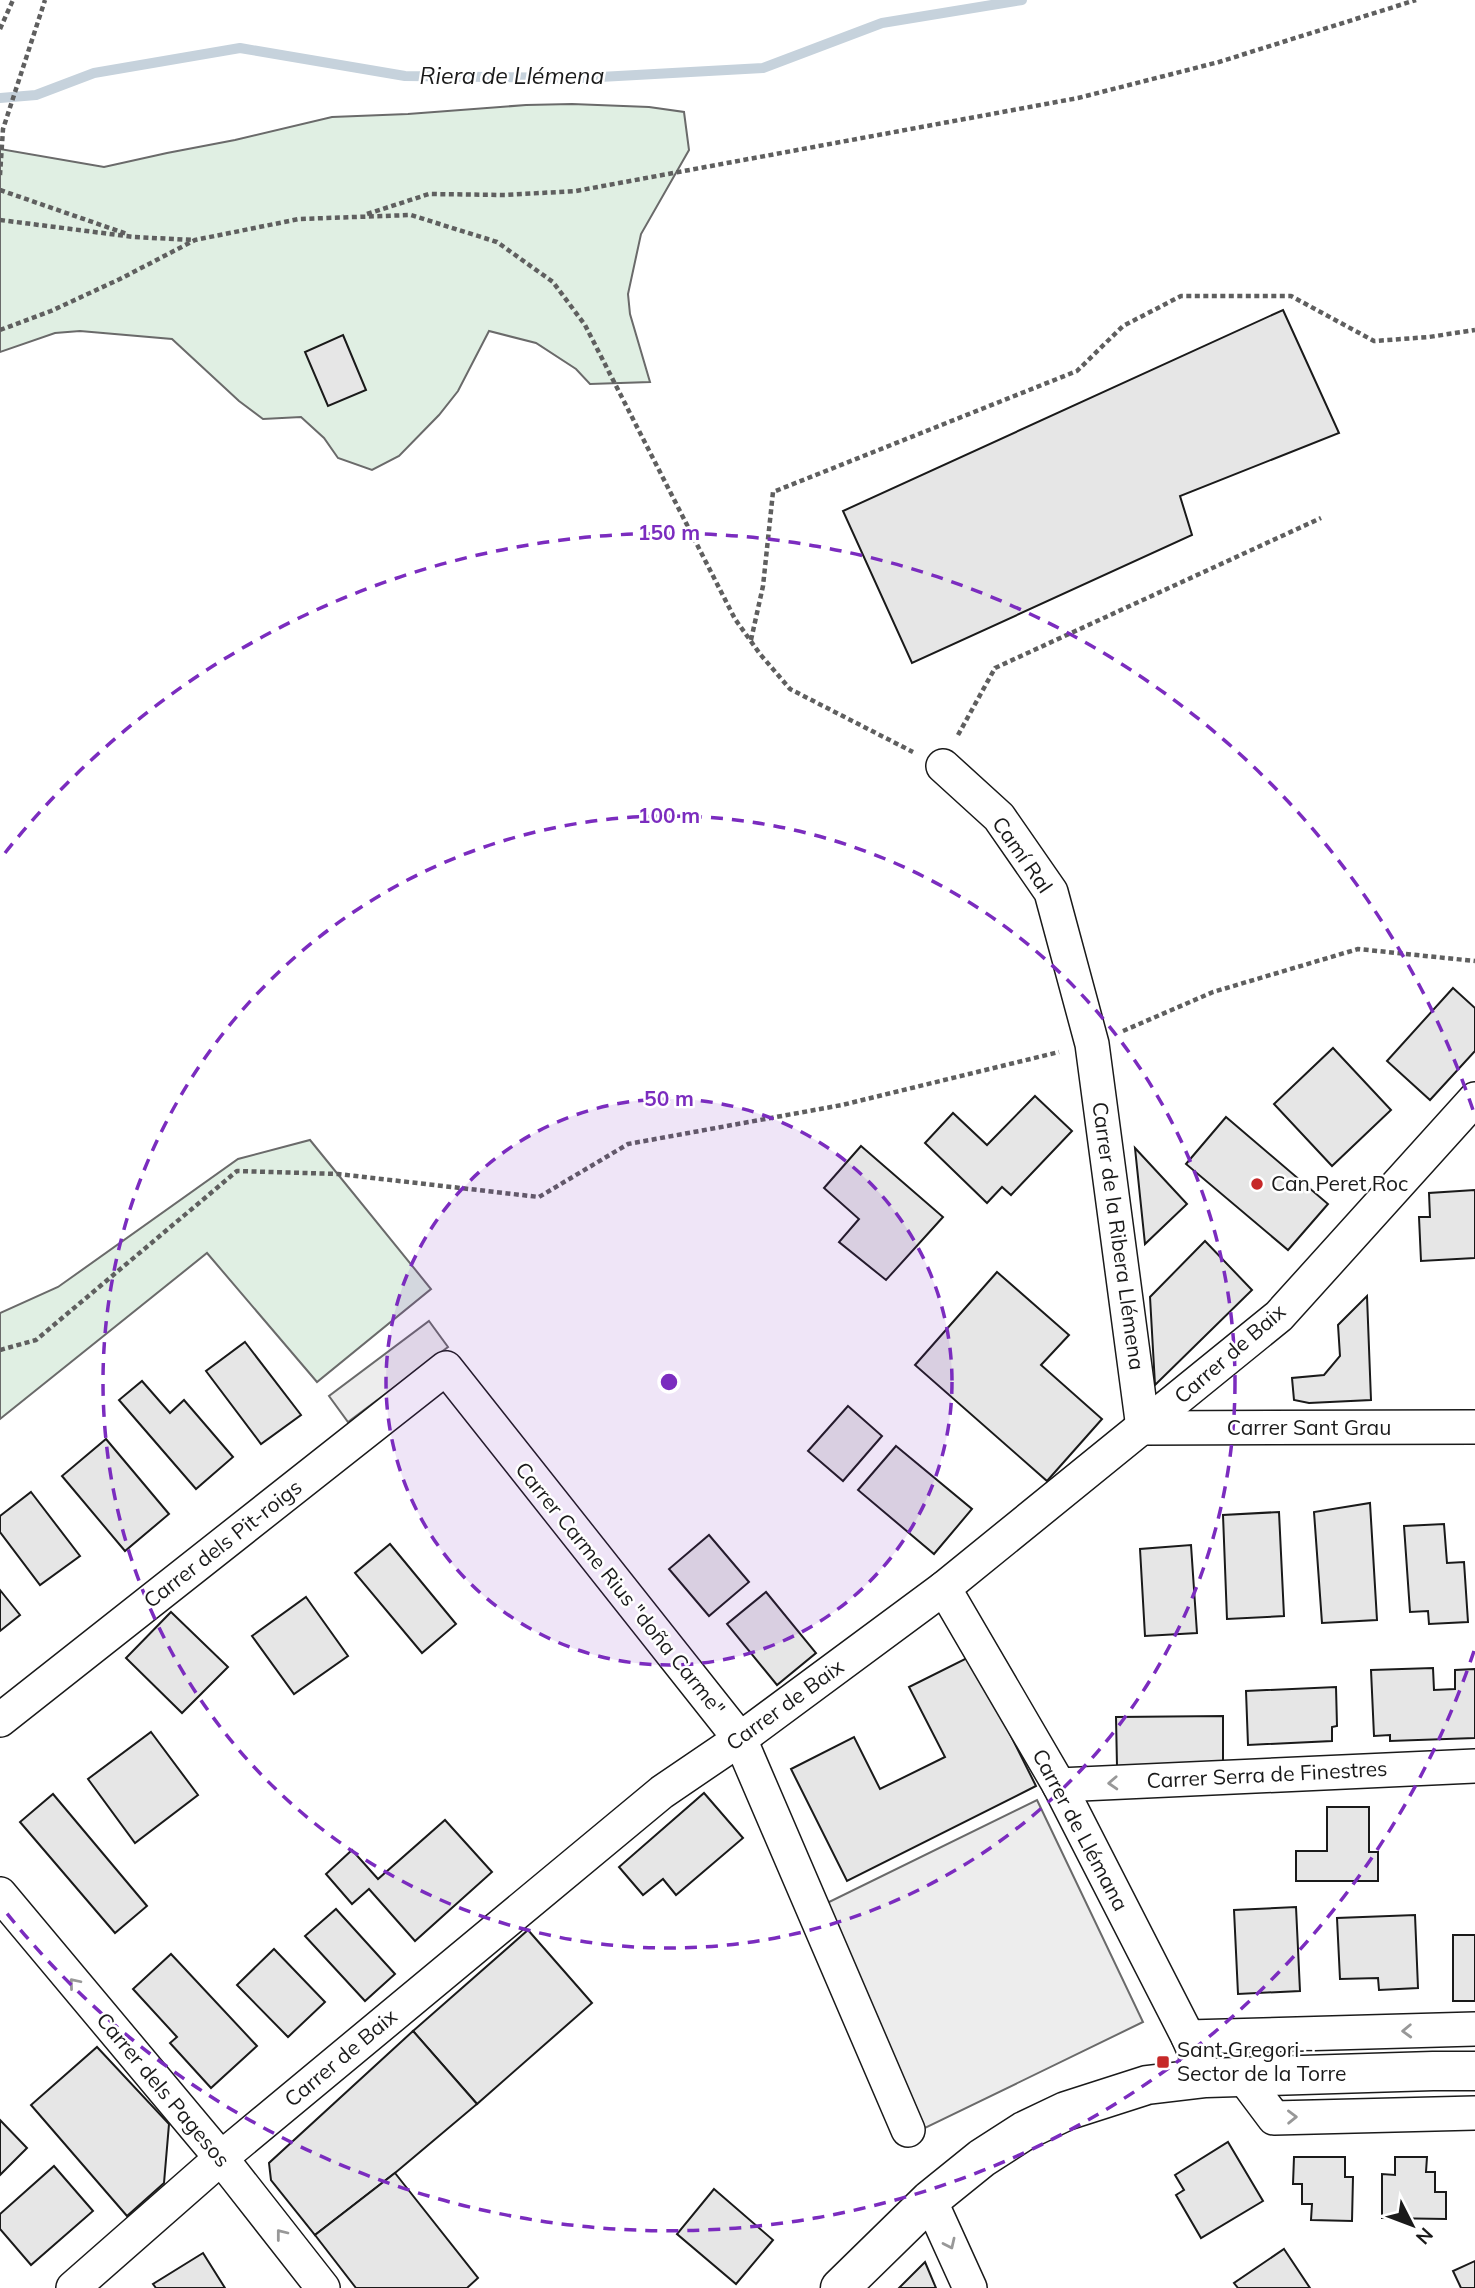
<svg xmlns="http://www.w3.org/2000/svg" width="1475" height="2288" font-family="Mulish,sans-serif">
  <style>
    .green { fill: #e0efe3; stroke: #6a6a6a; stroke-width: 2 }
    .parking { fill: #ededed; stroke: #6a6a6a; stroke-width: 2 }
    .lines { fill: none; stroke-linecap: round; stroke-linejoin: round }
    .stream { stroke: #c6d2dc; stroke-width: 10 }
    .building { fill: #e6e6e6; stroke: #1a1a1a; stroke-width: 2 }
    .street-casing { stroke: #1a1a1a; stroke-width: 36 }
    .secondary-casing { stroke: #1a1a1a; stroke-width: 41 }
    .path { stroke: #5f5f5f; stroke-width: 4.5; stroke-dasharray: 5 3.5; stroke-linecap: butt }
    .street { stroke: #fff; stroke-width: 33 }
    .secondary { stroke: #fff; stroke-width: 38 }
    .oneway { stroke: #989898 }
    .ring { fill: none; stroke: #7b2cbf; stroke-width: 3.5; stroke-dasharray: 12 9 }
    .poi-dot { fill: #c62828; stroke: #fff; stroke-width: 2.5 }
    .labels { text-anchor: middle; stroke-width: 5; stroke-linejoin: round; paint-order: stroke }
    .street-label { font-size: 21px; fill: #1a1a1a; stroke: #fff }
    .poi-label { font-size: 21px; fill: #1a1a1a; stroke: #fff; text-anchor: start }
    .water-label { font-size: 23px; font-style: italic; fill: #1a1a1a; stroke: #fff }
    .centre { fill: #7b2cbf; stroke: #fff; stroke-width: 3.5 }
    .ring-label { font-size: 21px; text-anchor: middle; font-weight: bold; fill: #7b2cbf; stroke: #fff; stroke-width: 5; stroke-linejoin: round; paint-order: stroke }
  </style>
  <rect width="100%" height="100%" fill="#fff"/>
  <g class="green">
    <path d="M 572,104 L 649,107 L 684,112 L 689,150 L 641,234 L 628,294 L 630,314 L 650,382 L 590,384 L 576,369 L 536,343 L 489,331 L 458,391 L 439,415 L 399,456 L 372,470 L 338,458 L 324,438 L 301,417 L 263,419 L 239,401 L 172,339 L 80,331 L 55,333 L 0,352 L 0,149 L 104,167 L 167,153 L 235,140 L 332,117 L 408,114 L 526,105 Z"/>
    <path d="M 310,1140 L 431,1289 L 317,1382 L 207,1253 L 0,1419 L 0,1313 L 58,1287 L 238,1159 Z"/>
  </g>
  <g class="parking">
    <path d="M 429,1321 L 448,1347 L 348,1422 L 329,1396 Z"/>
    <path d="M 1037,1800 L 1143,2022 L 925,2128 L 827,1903 Z"/>
  </g>
  <g class="lines">
    <path class="stream" d="M 0,98 L 36,95 L 94,73 L 240,48 L 405,76 L 582,78 L 763,68 L 882,23 L 1022,0"/>
  </g>
  <g class="building">
    <path d="M 1283,310 L 1339,433 L 1180,496 L 1192,535 L 912,663 L 843,511 Z"/>
    <path d="M 343,335 L 366,390 L 328,406 L 305,352 Z"/>
    <path d="M 1453,988 L 1475,1008 L 1475,1051 L 1430,1100 L 1387,1061 Z"/>
    <path d="M 1333,1048 L 1391,1110 L 1332,1166 L 1274,1104 Z"/>
    <path d="M 1035,1096 L 1072,1131 L 1011,1195 L 1002,1187 L 987,1203 L 925,1143 L 953,1113 L 987,1145 Z"/>
    <path d="M 1226,1117 L 1328,1204 L 1288,1250 L 1186,1164 Z"/>
    <path d="M 861,1146 L 943,1217 L 886,1280 L 839,1242 L 859,1219 L 824,1188 Z"/>
    <path d="M 1135,1148 L 1187,1204 L 1145,1244 Z"/>
    <path d="M 1475,1190 L 1475,1258 L 1421,1261 L 1419,1217 L 1430,1217 L 1429,1193 Z"/>
    <path d="M 1205,1241 L 1252,1290 L 1155,1385 L 1150,1297 Z"/>
    <path d="M 997,1272 L 1069,1335 L 1041,1365 L 1102,1419 L 1047,1481 L 915,1365 Z"/>
    <path d="M 1367,1296 L 1371,1400 L 1309,1403 L 1294,1400 L 1292,1378 L 1324,1375 L 1340,1356 L 1338,1325 Z"/>
    <path d="M 245,1342 L 301,1415 L 261,1444 L 206,1371 Z"/>
    <path d="M 142,1381 L 170,1413 L 184,1400 L 233,1457 L 196,1489 L 119,1400 Z"/>
    <path d="M 848,1406 L 882,1436 L 843,1481 L 808,1451 Z"/>
    <path d="M 106,1439 L 169,1514 L 125,1551 L 62,1476 Z"/>
    <path d="M 896,1446 L 972,1509 L 934,1554 L 858,1490 Z"/>
    <path d="M 31,1492 L 80,1556 L 40,1585 L 0,1532 L 0,1516 Z"/>
    <path d="M 1370,1503 L 1377,1620 L 1322,1623 L 1314,1512 Z"/>
    <path d="M 1279,1512 L 1284,1616 L 1227,1619 L 1223,1515 Z"/>
    <path d="M 1444,1524 L 1447,1563 L 1464,1562 L 1468,1622 L 1429,1624 L 1428,1611 L 1410,1612 L 1404,1526 Z"/>
    <path d="M 709,1535 L 749,1582 L 709,1616 L 669,1569 Z"/>
    <path d="M 390,1544 L 456,1624 L 422,1653 L 355,1573 Z"/>
    <path d="M 1191,1545 L 1197,1633 L 1145,1636 L 1140,1549 Z"/>
    <path d="M 0,1590 L 20,1615 L 0,1631 Z"/>
    <path d="M 766,1592 L 816,1653 L 777,1685 L 727,1624 Z"/>
    <path d="M 306,1597 L 348,1656 L 294,1694 L 252,1636 Z"/>
    <path d="M 171,1612 L 228,1667 L 182,1713 L 126,1658 Z"/>
    <path d="M 971,1656 L 1036,1786 L 847,1881 L 791,1769 L 854,1737 L 880,1789 L 945,1757 L 909,1687 Z"/>
    <path d="M 1433,1668 L 1434,1690 L 1455,1689 L 1455,1670 L 1475,1669 L 1475,1738 L 1390,1741 L 1390,1735 L 1374,1736 L 1371,1670 Z"/>
    <path d="M 1336,1687 L 1337,1726 L 1332,1727 L 1332,1741 L 1248,1745 L 1246,1691 Z"/>
    <path d="M 1223,1716 L 1223,1763 L 1117,1766 L 1116,1717 Z"/>
    <path d="M 151,1732 L 198,1795 L 135,1843 L 88,1779 Z"/>
    <path d="M 704,1793 L 743,1838 L 676,1895 L 663,1879 L 643,1895 L 619,1867 Z"/>
    <path d="M 53,1794 L 147,1906 L 115,1933 L 20,1822 Z"/>
    <path d="M 1327,1807 L 1369,1807 L 1369,1852 L 1378,1852 L 1378,1881 L 1296,1881 L 1296,1851 L 1327,1851 Z"/>
    <path d="M 445,1820 L 492,1872 L 415,1941 L 369,1889 L 352,1904 L 326,1874 L 352,1850 L 378,1879 Z"/>
    <path d="M 1296,1907 L 1300,1991 L 1238,1994 L 1234,1910 Z"/>
    <path d="M 336,1909 L 395,1974 L 365,2001 L 305,1936 Z"/>
    <path d="M 1415,1915 L 1418,1988 L 1379,1990 L 1378,1978 L 1340,1979 L 1337,1918 Z"/>
    <path d="M 528,1930 L 592,2003 L 477,2104 L 413,2031 Z"/>
    <rect x="1453" y="1935" width="22" height="66"/>
    <path d="M 274,1949 L 325,2002 L 288,2037 L 237,1985 Z"/>
    <path d="M 171,1954 L 257,2046 L 211,2088 L 170,2043 L 177,2037 L 133,1989 Z"/>
    <path d="M 413,2031 L 477,2104 L 395,2173 L 315,2235 L 271,2180 L 269,2163 Z"/>
    <path d="M 97,2047 L 169,2124 L 164,2183 L 127,2216 L 31,2105 Z"/>
    <path d="M 0,2120 L 27,2148 L 0,2175 Z"/>
    <path d="M 1228,2142 L 1263,2201 L 1201,2238 L 1176,2195 L 1184,2190 L 1175,2175 Z"/>
    <path d="M 1294,2157 L 1345,2157 L 1345,2177 L 1353,2177 L 1352,2221 L 1311,2220 L 1312,2204 L 1302,2204 L 1302,2184 L 1293,2184 Z"/>
    <path d="M 1395,2157 L 1427,2157 L 1426,2172 L 1435,2172 L 1435,2192 L 1446,2192 L 1446,2219 L 1382,2218 L 1382,2174 L 1395,2175 Z"/>
    <path d="M 54,2166 L 93,2211 L 31,2265 L 0,2229 L 0,2214 Z"/>
    <path d="M 395,2173 L 478,2278 L 467,2288 L 356,2288 L 315,2235 Z"/>
    <path d="M 714,2189 L 773,2240 L 736,2284 L 677,2234 Z"/>
    <path d="M 1284,2249 L 1310,2288 L 1238,2288 L 1234,2283 Z"/>
    <path d="M 203,2253 L 225,2288 L 156,2288 L 153,2284 Z"/>
    <path d="M 1475,2261 L 1475,2288 L 1461,2288 L 1453,2271 Z"/>
    <path d="M 925,2262 L 936,2288 L 899,2288 Z"/>
  </g>
  <g class="lines">
    <g class="street-casing">
      <g id="street">
        <path d="M 943,766 L 999,817 L 1051,892 L 1092,1044 L 1143,1428 L 1475,1427"/>
        <path d="M 944,1588 L 1059,1785 L 1188,2037 L 1206,2078"/>
        <path d="M 0,1720 L 446,1368 L 740,1739 L 908,2130"/>
        <path d="M 1059,1785 L 1475,1766"/>
        <path d="M 0,1894 L 221,2158 L 323,2288"/>
        <path d="M 1188,2037 L 1475,2029"/>
        <path d="M 1244,2078 L 1274,2118 L 1475,2113"/>
        <path d="M 930,2200 L 970,2288"/>
        <path d="M 73,2288 L 221,2158 L 662,1792 L 740,1739 L 944,1588 L 1279,1316 L 1475,1099"/>
      </g>
    </g>
    <g class="secondary-casing">
      <path id="secondary" d="M 840,2288 L 930,2200 L 982,2158 L 1024,2131 L 1066,2111 L 1147,2085 L 1206,2078 L 1433,2071 L 1475,2071"/>
    </g>
    <g class="path">
      <path d="M 0,29 L 13,0"/>
      <path d="M 0,175 L 3,129 L 45,0"/>
      <path d="M 0,190 L 127,234"/>
      <path d="M 367,214 L 429,194 L 505,195 L 576,191 L 1078,98 L 1219,62 L 1416,0"/>
      <path d="M 0,220 L 134,237 L 194,240"/>
      <path d="M 0,330 L 51,311 L 120,279 L 195,240 L 299,219 L 411,215 L 497,242 L 553,282 L 585,325 L 735,619 L 760,654 L 790,689 L 913,752"/>
      <path d="M 751,640 L 763,586 L 773,492 L 1077,371 L 1123,326 L 1181,296 L 1291,296 L 1374,341 L 1429,337 L 1475,330"/>
      <path d="M 958,735 L 995,668 L 1321,518"/>
      <path d="M 1123,1031 L 1213,992 L 1358,949 L 1475,961"/>
      <path d="M 0,1350 L 36,1340 L 237,1171 L 338,1174 L 539,1197 L 628,1144 L 842,1105 L 1059,1052"/>
    </g>
    <use href="#street" class="street"/>
    <use href="#secondary" class="secondary"/>
  </g>
  <defs><path id="oneway-chevron" d="M-2-3.5L2.5 0L-2 3.5" fill="none" stroke-width="1.6" stroke-linecap="round" stroke-linejoin="round" transform="scale(1.75)"/></defs>
  <g class="oneway">
    <use href="#oneway-chevron" transform="translate(1113 1783) rotate(177)"/>
    <use href="#oneway-chevron" transform="translate(74 1983) rotate(-130)"/>
    <use href="#oneway-chevron" transform="translate(1407 2031) rotate(178)"/>
    <use href="#oneway-chevron" transform="translate(1292 2117) rotate(-1)"/>
    <use href="#oneway-chevron" transform="translate(281 2234) rotate(-128)"/>
    <use href="#oneway-chevron" transform="translate(950 2244) rotate(65)"/>
  </g>
  <circle cx="669" cy="1382" r="283" fill="#7b2cbf" fill-opacity=".12"/>
  <g class="ring">
    <circle cx="669" cy="1382" r="283"/>
    <circle cx="669" cy="1382" r="566"/>
    <path d="M1474 1651A849 849 0 0 1 5 1911M5 853A849 849 0 0 1 1474 1113"/>
  </g>
  <g class="poi-dot">
    <circle cx="1257" cy="1184" r="7"/>
    <rect x="1156" y="2055" width="14" height="14" rx="3.5"/>
  </g>
  <g class="labels">
    <g class="street-label">
      <text transform="translate(1022 855) rotate(55)" y="7">Camí Ral</text>
      <text transform="translate(1118 1236) rotate(82)" y="7">Carrer de la Ribera Llémena</text>
      <text transform="translate(1230 1354) rotate(-41)" y="7">Carrer de Baix</text>
      <text x="1309" y="1435">Carrer Sant Grau</text>
      <text transform="translate(223 1544) rotate(-38)" y="7">Carrer dels Pit-roigs</text>
      <text transform="translate(620 1589) rotate(51)" y="7">Carrer Carme Rius "doña Carme"</text>
      <text transform="translate(785 1705) rotate(-36)" y="7">Carrer de Baix</text>
      <text transform="translate(1267 1775) rotate(-3)" y="7">Carrer Serra de Finestres</text>
      <text transform="translate(1080 1830) rotate(62)" y="7">Carrer de Llémana</text>
      <text transform="translate(341 2058) rotate(-40)" y="7">Carrer de Baix</text>
      <text transform="translate(163 2090) rotate(50)" y="7">Carrer dels Pagesos</text>
    </g>
    <g class="poi-label">
      <text x="1271" y="1191">Can Peret Roc</text>
      <text x="1177" y="2057">Sant Gregori -<tspan x="1177" dy="24">Sector de la Torre</tspan></text>
    </g>
    <g class="water-label">
      <text x="512" y="84">Riera de Llémena</text>
    </g>
  </g>
  <circle cx="669" cy="1382" r="10" class="centre"/>
  <g class="ring-label">
    <text x="669" y="540">150 m</text>
    <text x="669" y="823">100 m</text>
    <text x="669" y="1106">50 m</text>
  </g>
  <g transform="translate(1412 2225) rotate(132)" stroke="#ffffff" stroke-width="5" paint-order="stroke">
  <path d="M0-5L12 26L0 18L-12 26Z" fill="#1a1a1a"/>
  <text y="-10" font-size="19" font-weight="bold" text-anchor="middle" fill="#1a1a1a">N</text>
  </g>
</svg>
